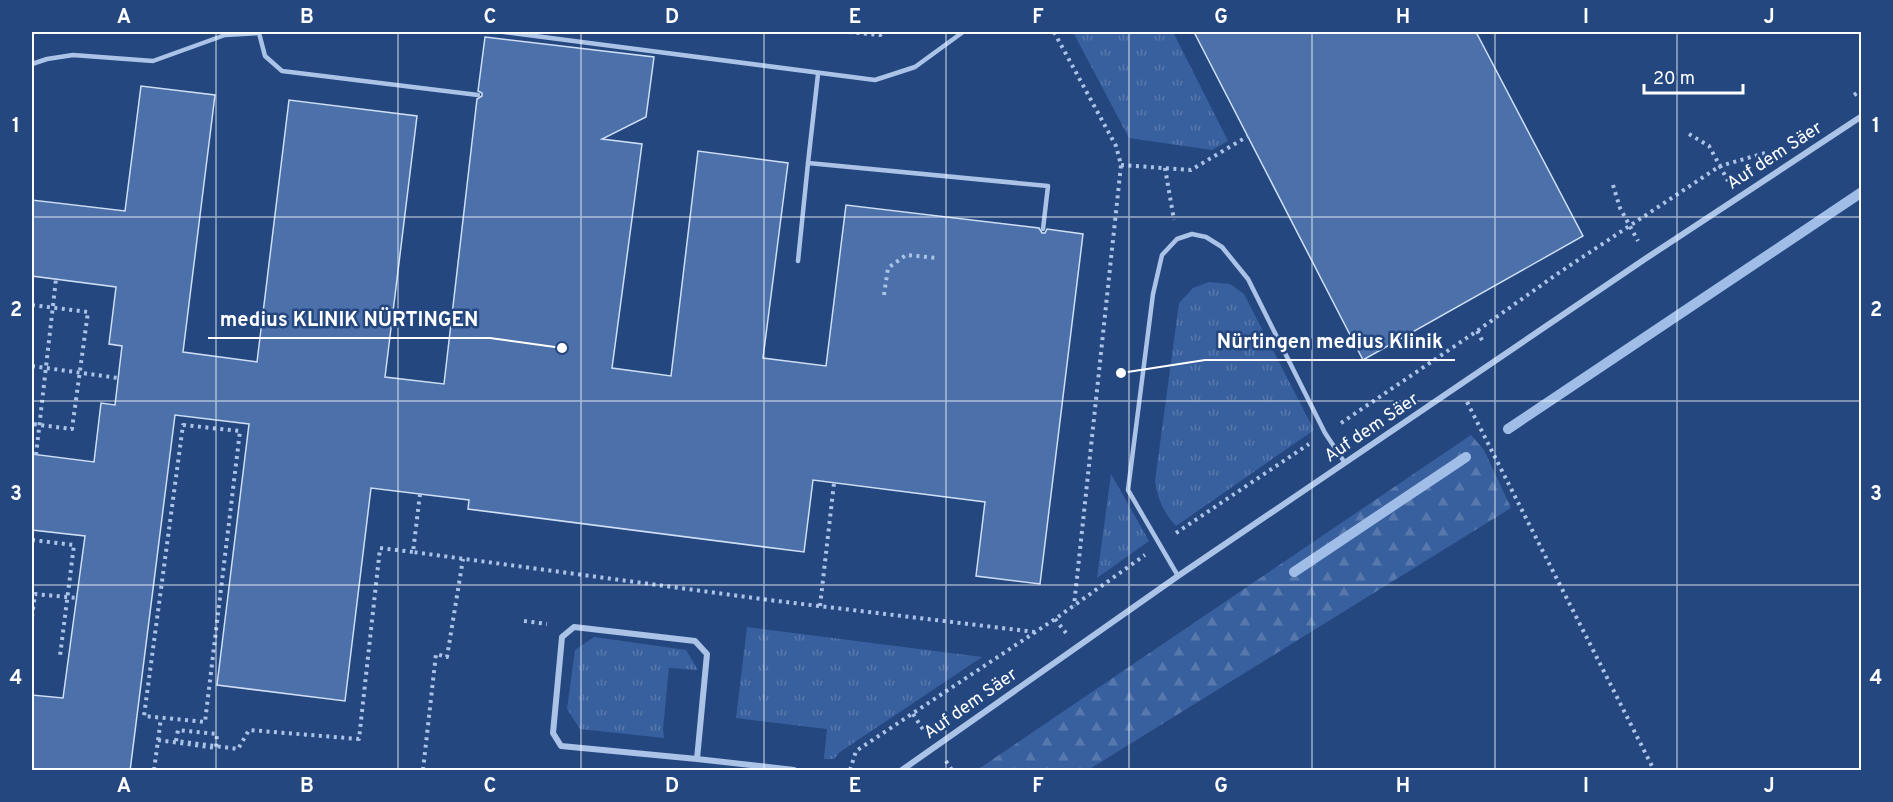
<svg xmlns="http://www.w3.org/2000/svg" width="1893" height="802" font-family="Overpass,sans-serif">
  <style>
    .grass { fill: url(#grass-tufts) }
    .forest { fill: url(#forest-firs) }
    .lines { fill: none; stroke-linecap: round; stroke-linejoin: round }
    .stream { stroke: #9fbde7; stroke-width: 10 }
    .building { fill: #4c70a9; stroke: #cedef5; stroke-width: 1.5 }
    .path { stroke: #abc3e7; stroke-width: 4; stroke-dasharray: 3 4.5; stroke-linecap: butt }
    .lane { stroke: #abc3e7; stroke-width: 4.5 }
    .street { stroke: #abc3e7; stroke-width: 6 }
    .grid { fill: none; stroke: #fff; stroke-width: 1.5; stroke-opacity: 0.55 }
    .labels { text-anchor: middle; stroke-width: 5; stroke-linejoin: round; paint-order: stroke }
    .street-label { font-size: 18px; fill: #fff; stroke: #244780 }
    .leader { fill: none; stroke: #fff; stroke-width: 2 }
    .callout-dot { fill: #fff; stroke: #244780; stroke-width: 2 }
    .callout-label { font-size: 20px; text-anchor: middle; font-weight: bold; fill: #fff; stroke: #244780; stroke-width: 5; stroke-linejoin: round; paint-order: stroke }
    .neatline { fill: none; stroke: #fff; stroke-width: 2 }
    .grid-label { font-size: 20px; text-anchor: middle; font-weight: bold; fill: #fff }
  </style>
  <defs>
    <pattern id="grass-tufts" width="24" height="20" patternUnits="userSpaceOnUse" patternTransform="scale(1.5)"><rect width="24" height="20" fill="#39609e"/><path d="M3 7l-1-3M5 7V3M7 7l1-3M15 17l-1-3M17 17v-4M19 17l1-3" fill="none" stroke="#5778ad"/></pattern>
    <pattern id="forest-firs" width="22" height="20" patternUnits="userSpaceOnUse" patternTransform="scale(1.5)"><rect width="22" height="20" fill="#39609e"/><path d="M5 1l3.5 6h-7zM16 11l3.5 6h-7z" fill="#5778ad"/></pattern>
  </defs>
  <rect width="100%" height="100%" fill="#244780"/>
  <g class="grass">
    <path d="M 1073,32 L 1173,32 L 1228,141 L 1212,150 L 1129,138 Z"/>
    <path d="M 1209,282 L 1230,284 L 1244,294 L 1314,430 L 1176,526 C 1163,512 1158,499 1155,481 L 1179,303 L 1193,288 Z"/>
    <path d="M 1111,474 L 1149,541 L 1097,578 Z"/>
    <path d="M 747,627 L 982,657 L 840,752 L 834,759 L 824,759 L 827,729 L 736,718 Z"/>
    <path d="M 594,637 L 686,650 L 698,670 L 669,668 L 663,729 L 664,738 L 580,729 L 567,709 L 575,650 Z"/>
  </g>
  <path class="forest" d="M 1471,435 L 1484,450 L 1511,508 L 1088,770 L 977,770 Z"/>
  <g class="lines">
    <g class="stream">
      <path d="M 1508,429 L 1862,192"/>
      <path d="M 1294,572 L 1466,457"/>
    </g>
  </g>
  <g class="building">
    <path d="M 1194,32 L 1476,32 L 1583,236 L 1363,360 Z"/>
    <path d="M 485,37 L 654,57 L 646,117 L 602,139 L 642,144 L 612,368 L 671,376 L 698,151 L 788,163 L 763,358 L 826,366 L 846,205 L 1039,228 L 1042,233 L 1045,233 L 1047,229 L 1083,234 L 1040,584 L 976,576 L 985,502 L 813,480 L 804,552 L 468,509 L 469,500 L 371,488 L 345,701 L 217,685 L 249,424 L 175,415 L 130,771 L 32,771 L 32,695 L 63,698 L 85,536 L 32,530 L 32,454 L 94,462 L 101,403 L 115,405 L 122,346 L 109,344 L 116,287 L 32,276 L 32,200 L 125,211 L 141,86 L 215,95 L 183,352 L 257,362 L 289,100 L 417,116 L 385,377 L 444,384 L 477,99 L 482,96 L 482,93 L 478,91 Z"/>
  </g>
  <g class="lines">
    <g class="path">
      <path d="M 849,32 L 880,35 L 885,32"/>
      <path d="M 1054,32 L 1116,146 L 1121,165 L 1074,606"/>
      <path d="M 1854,95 L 1862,90"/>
      <path d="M 1689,134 L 1709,146 L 1720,166 L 1765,153"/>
      <path d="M 1121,165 L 1191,170 L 1248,136"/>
      <path d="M 1165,168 L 1174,220"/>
      <path d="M 1613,185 L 1620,208 L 1638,241"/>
      <path d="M 884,295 L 888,268 L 906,255 L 936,258"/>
      <path d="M 32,305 L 88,312 L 72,429 L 32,424"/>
      <path d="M 1477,331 L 1484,344"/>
      <path d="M 32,366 L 118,378"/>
      <path d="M 1467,402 L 1654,770"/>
      <path d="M 1341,423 L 1477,331 L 1557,274 L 1720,166 L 1728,181"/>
      <path d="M 183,425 L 240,431 L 205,722 L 144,716 Z"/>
      <path d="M 36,455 L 56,279"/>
      <path d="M 420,494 L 413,552 L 769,600 L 1035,632"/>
      <path d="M 1176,533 L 1309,444"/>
      <path d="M 32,540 L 74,545 L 60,656"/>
      <path d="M 820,606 L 834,483"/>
      <path d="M 32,617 L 35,594 L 77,598"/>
      <path d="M 1055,619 L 1066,633"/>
      <path d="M 524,621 L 547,624"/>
      <path d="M 913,714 L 924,731"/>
      <path d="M 158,740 L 216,748 L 217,734 L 178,730 L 176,741 L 238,749 L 249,730 L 359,739 L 380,548 L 413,552"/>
      <path d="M 946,761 L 952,770"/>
      <path d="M 154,770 L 161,718"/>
      <path d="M 423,770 L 436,654 L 447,657 L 463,559"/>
      <path d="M 850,770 L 856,751 L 1055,619 L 1145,555"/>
    </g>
    <g class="lane">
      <path d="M 260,32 L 259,33 L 265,56 L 282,71 L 478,95"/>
      <path d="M 504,32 L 875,80 L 915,67 L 963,32"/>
      <path d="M 32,64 L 47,59 L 73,55 L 153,61 L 225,35 L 259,33"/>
      <path d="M 818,74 L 808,163 L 1048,186 L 1043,229"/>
      <path d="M 798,261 L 808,163"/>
      <path d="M 1178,576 L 1128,490 L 1153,294 L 1162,255 L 1177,239 L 1192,234 L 1206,237 L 1222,247 L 1248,279 L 1325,433 L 1345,463"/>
    </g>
    <g class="street">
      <path d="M 697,759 L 707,654 L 695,641 L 574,627 L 562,637 L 553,733 L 561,746 L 697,759 L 794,770"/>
      <path d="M 902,770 L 1178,576 L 1645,259 L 1862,116"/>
    </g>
  </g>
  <path class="grid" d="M 216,32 L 216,770M 398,32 L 398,770M 581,32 L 581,770M 764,32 L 764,770M 946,32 L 946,770M 1129,32 L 1129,770M 1312,32 L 1312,770M 1495,32 L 1495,770M 1677,32 L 1677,770M 32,217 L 1862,217M 32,401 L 1862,401M 32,585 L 1862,585"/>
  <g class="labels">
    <g class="street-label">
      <text transform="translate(1774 155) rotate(-33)" y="6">Auf dem Säer</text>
      <text transform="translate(1371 427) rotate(-34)" y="6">Auf dem Säer</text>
      <text transform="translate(970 703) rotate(-35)" y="6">Auf dem Säer</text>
    </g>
  </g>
  <path class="leader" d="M562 348L490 338H208M1121 373L1205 360H1455"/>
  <g class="callout-dot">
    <circle cx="562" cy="348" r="6"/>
    <circle cx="1121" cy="373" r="6"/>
  </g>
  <g class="callout-label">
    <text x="349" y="326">medius KLINIK NÜRTINGEN</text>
    <text x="1330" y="348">Nürtingen medius Klinik</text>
  </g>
  <rect width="1893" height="802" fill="none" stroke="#244780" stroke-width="66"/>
  <path d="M1644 84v9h99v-9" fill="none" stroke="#ffffff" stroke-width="3"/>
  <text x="1653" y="84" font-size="18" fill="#ffffff" stroke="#244780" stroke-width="4.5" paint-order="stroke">20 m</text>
  <rect x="33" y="33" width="1827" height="736" class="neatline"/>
  <g class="grid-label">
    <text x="124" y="23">A</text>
    <text x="307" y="23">B</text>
    <text x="490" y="23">C</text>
    <text x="672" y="23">D</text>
    <text x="855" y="23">E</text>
    <text x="1038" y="23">F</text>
    <text x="1221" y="23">G</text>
    <text x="1403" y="23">H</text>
    <text x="1586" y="23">I</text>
    <text x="1769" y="23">J</text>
    <text x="16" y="132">1</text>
    <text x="1876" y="132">1</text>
    <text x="16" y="316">2</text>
    <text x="1876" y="316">2</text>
    <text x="16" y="500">3</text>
    <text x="1876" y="500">3</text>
    <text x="16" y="684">4</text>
    <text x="1876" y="684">4</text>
    <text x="124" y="792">A</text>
    <text x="307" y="792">B</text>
    <text x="490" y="792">C</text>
    <text x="672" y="792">D</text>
    <text x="855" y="792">E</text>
    <text x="1038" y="792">F</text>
    <text x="1221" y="792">G</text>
    <text x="1403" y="792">H</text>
    <text x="1586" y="792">I</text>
    <text x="1769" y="792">J</text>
  </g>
</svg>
